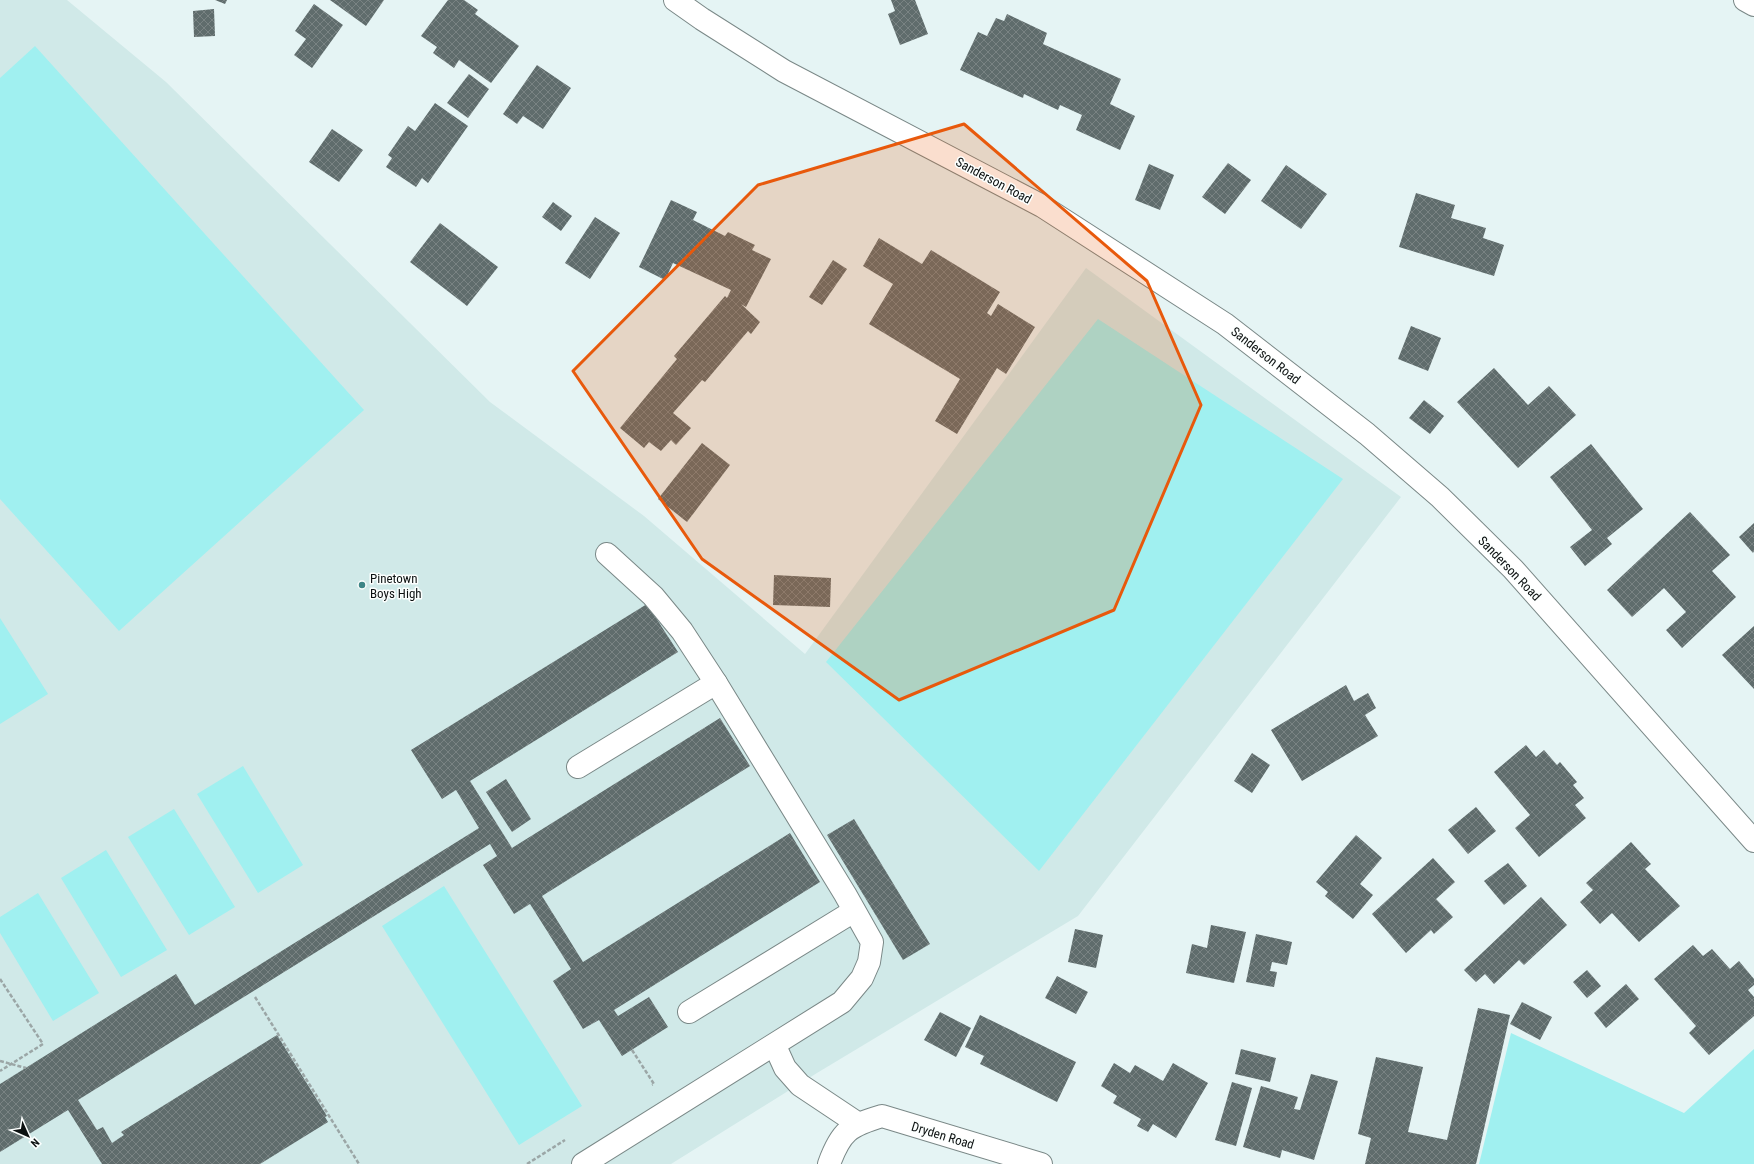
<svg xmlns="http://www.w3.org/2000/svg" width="1754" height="1164" font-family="'Roboto Condensed',sans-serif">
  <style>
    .built { fill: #d0e9e8 }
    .park { fill: #a0f0f0 }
    .building { fill: url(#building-cross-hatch) }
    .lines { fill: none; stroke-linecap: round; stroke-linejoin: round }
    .minor-casing { stroke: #7a8887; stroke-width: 24 }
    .highway-casing { stroke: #7a8887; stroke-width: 24 }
    .path { stroke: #9ba6a6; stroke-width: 2.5; stroke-dasharray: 4 2; stroke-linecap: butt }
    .minor { stroke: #fff; stroke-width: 22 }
    .highway { stroke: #fff; stroke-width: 22 }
    .marked { fill: #e8590c; fill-opacity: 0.2; stroke: #e8590c; stroke-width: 3; stroke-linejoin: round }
    .poi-dot { fill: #3e8687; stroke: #fcfffe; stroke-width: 1.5 }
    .labels { text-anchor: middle; stroke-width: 3; stroke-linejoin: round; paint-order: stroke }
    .street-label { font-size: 13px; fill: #0c1111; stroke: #fcfffe }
    .poi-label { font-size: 13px; fill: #0c1111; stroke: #fcfffe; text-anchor: start }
  </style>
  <defs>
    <pattern id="building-cross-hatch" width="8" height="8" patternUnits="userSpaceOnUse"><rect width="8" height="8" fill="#5f6c6c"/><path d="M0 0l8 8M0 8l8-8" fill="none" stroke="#798383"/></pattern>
  </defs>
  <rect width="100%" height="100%" fill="#e5f4f4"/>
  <path class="built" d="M 0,0 L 67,0 L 166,82 L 490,402 L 644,516 L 805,654 L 1086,268 L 1401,497 L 1078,916 L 817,1073 L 671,1164 L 0,1164 Z"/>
  <g class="park">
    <path d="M 35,46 L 364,410 L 119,631 L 0,499 L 0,78 Z"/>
    <path d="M 1098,319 L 1343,479 L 1039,871 L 826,662 Z"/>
    <path d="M 0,618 L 48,694 L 0,724 Z"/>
    <path d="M 243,766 L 303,865 L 258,893 L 197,794 Z"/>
    <path d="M 174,809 L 235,907 L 189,935 L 128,837 Z"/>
    <path d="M 106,850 L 167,950 L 121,977 L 61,878 Z"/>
    <path d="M 444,886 L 582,1106 L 519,1145 L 382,926 Z"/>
    <path d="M 38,893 L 99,993 L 53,1021 L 0,933 L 0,917 Z"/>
    <path d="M 1511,1033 L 1684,1113 L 1754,1049 L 1754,1164 L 1479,1164 Z"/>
  </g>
  <g class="building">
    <path d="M 215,0 L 227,0 L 225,4 Z"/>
    <path d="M 330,0 L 384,0 L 366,26 Z"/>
    <path d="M 448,0 L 464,0 L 478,10 L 475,14 L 519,46 L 491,83 L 459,60 L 454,68 L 433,53 L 437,47 L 421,36 Z"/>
    <path d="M 891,0 L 915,0 L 928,34 L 900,45 L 888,14 L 895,11 Z"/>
    <path d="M 314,4 L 343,25 L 312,68 L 294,55 L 306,39 L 295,31 Z"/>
    <path d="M 214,9 L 215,36 L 194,37 L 193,11 Z"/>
    <path d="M 1007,14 L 1047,33 L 1043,44 L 1121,79 L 1110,104 L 1135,116 L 1120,150 L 1076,130 L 1082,115 L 1060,105 L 1058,110 L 1024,94 L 1023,98 L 960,70 L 978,32 L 987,36 L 996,18 L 1004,21 Z"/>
    <path d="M 537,65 L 571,88 L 543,129 L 523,116 L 517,124 L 503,114 Z"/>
    <path d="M 469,74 L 489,89 L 468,118 L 447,103 Z"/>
    <path d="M 435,103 L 468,126 L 428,183 L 422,178 L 416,187 L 386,167 L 392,158 L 388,155 L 408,126 L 415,131 Z"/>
    <path d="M 332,129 L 363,150 L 339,182 L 309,162 Z"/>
    <path d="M 1228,163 L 1251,180 L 1225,214 L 1202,197 Z"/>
    <path d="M 1149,164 L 1174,175 L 1160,210 L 1135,200 Z"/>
    <path d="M 1286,165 L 1327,194 L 1301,229 L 1261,201 Z"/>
    <path d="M 1416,193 L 1455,205 L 1451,218 L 1486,228 L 1483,238 L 1504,245 L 1494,276 L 1399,247 Z"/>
    <path d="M 671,200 L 697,212 L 693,220 L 725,236 L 728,232 L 755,245 L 752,250 L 771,259 L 746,307 L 741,304 L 760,322 L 751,334 L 748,331 L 705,382 L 702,380 L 673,413 L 691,428 L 676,445 L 671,440 L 661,451 L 649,442 L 644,448 L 620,428 L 677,359 L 674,356 L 725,296 L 727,298 L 731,290 L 673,263 L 665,280 L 639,267 Z"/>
    <path d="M 553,202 L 572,216 L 561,231 L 542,217 Z"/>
    <path d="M 595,217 L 620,233 L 590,279 L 565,263 Z"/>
    <path d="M 440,223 L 498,267 L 467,306 L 410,262 Z"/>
    <path d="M 879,238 L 922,264 L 931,250 L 1000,292 L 987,313 L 991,316 L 998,304 L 1035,327 L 1006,374 L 997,368 L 957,434 L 935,421 L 960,379 L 869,324 L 893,284 L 863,266 Z"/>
    <path d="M 833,260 L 847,269 L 822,305 L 809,297 Z"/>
    <path d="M 1411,326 L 1441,338 L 1428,371 L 1398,359 Z"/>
    <path d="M 1494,368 L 1528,405 L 1549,386 L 1576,415 L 1518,468 L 1457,402 Z"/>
    <path d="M 1424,400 L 1444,416 L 1430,434 L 1409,418 Z"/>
    <path d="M 702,443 L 730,465 L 687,522 L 658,499 Z"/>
    <path d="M 1591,444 L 1643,509 L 1607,538 L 1612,544 L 1585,566 L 1570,547 L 1592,530 L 1550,477 Z"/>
    <path d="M 1690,512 L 1730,555 L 1712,571 L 1736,597 L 1682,648 L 1666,630 L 1686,612 L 1664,588 L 1632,617 L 1607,590 Z"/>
    <path d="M 1754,523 L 1754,551 L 1753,553 L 1739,537 Z"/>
    <path d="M 774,575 L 831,578 L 830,607 L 773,605 Z"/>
    <path d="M 647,604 L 678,652 L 470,781 L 512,848 L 720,718 L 750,766 L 542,896 L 583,962 L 790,833 L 820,882 L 614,1010 L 618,1016 L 649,997 L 668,1027 L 622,1056 L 599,1020 L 583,1029 L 553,981 L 571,969 L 530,904 L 514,914 L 483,865 L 497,856 L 490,844 L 78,1100 L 97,1130 L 103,1127 L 112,1143 L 124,1135 L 121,1132 L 277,1035 L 327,1116 L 325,1117 L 328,1122 L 260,1164 L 102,1164 L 68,1110 L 0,1152 L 0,1084 L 176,974 L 195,1005 L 479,828 L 456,790 L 442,799 L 411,750 Z"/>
    <path d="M 1754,626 L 1754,689 L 1722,655 Z"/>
    <path d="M 1346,685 L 1354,701 L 1368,693 L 1376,708 L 1365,715 L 1378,736 L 1302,781 L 1271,730 Z"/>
    <path d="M 1526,745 L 1536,757 L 1544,750 L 1557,765 L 1560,762 L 1577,782 L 1573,785 L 1584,798 L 1575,805 L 1586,818 L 1539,857 L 1515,828 L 1530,815 L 1494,772 Z"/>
    <path d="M 1252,753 L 1270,765 L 1252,793 L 1234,781 Z"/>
    <path d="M 506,779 L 531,819 L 512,832 L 486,792 Z"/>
    <path d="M 1476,807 L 1496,831 L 1468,854 L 1448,830 Z"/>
    <path d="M 854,819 L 930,944 L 903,960 L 827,835 Z"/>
    <path d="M 1356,835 L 1382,858 L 1360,884 L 1373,895 L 1353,919 L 1325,896 L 1328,892 L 1316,882 Z"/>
    <path d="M 1631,842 L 1651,864 L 1645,869 L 1680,906 L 1639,942 L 1612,913 L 1600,924 L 1580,902 L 1593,890 L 1586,883 Z"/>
    <path d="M 1433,858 L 1455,882 L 1436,899 L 1453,917 L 1434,934 L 1431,930 L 1406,953 L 1372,914 Z"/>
    <path d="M 1508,863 L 1527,886 L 1504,905 L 1484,881 Z"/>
    <path d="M 1541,897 L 1567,925 L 1524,965 L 1519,960 L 1494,984 L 1485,974 L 1476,982 L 1464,970 Z"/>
    <path d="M 1211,925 L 1246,932 L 1234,983 L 1186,973 L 1192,944 L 1207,948 Z"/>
    <path d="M 1075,929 L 1103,935 L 1096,968 L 1068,962 Z"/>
    <path d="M 1256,934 L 1292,942 L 1287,965 L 1272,962 L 1270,971 L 1277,972 L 1274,987 L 1246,982 Z"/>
    <path d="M 1693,945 L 1703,956 L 1712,949 L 1730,969 L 1739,961 L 1754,979 L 1754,985 L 1748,990 L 1754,997 L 1754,1016 L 1709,1055 L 1689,1033 L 1696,1026 L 1654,979 Z"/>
    <path d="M 1587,970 L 1601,986 L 1587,998 L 1573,982 Z"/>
    <path d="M 1057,976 L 1088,992 L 1076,1014 L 1045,998 Z"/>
    <path d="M 1626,984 L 1639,999 L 1606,1028 L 1594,1013 Z"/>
    <path d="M 1522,1002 L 1552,1017 L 1540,1040 L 1510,1024 Z"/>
    <path d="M 1478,1008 L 1510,1015 L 1476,1164 L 1365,1164 L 1371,1138 L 1358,1134 L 1376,1057 L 1423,1067 L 1408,1132 L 1447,1140 Z"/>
    <path d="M 940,1012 L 971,1028 L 956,1057 L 924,1040 Z"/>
    <path d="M 980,1015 L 1076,1062 L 1057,1102 L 980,1064 L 984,1056 L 965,1047 Z"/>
    <path d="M 1241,1049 L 1276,1058 L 1270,1082 L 1235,1074 Z"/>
    <path d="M 1114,1063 L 1130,1073 L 1135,1065 L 1163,1081 L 1173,1063 L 1208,1083 L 1176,1138 L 1153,1124 L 1148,1132 L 1137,1126 L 1141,1119 L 1113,1103 L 1117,1096 L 1101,1086 Z"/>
    <path d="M 1311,1074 L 1338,1081 L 1314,1160 L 1282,1150 L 1280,1158 L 1243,1147 L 1261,1086 L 1298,1097 L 1294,1109 L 1300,1110 Z"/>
    <path d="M 1232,1082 L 1252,1088 L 1236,1146 L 1215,1140 Z"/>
  </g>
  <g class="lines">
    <g class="minor-casing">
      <g id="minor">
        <path d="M 675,0 L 702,19 L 784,71 L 1042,206 L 1225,324 L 1367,434 L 1440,497 L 1513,569 L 1754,841"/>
        <path d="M 578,767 L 716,683"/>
        <path d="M 689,1012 L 854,911"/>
        <path d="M 775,1046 L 785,1068 L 800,1085 L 857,1123"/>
        <path d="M 583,1164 L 842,1002 L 862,978 L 869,962 L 872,942 L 845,894 L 716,683 L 682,631 L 653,596 L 607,554"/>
        <path d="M 829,1164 C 841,1131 849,1126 882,1116 L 1041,1164"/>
      </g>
    </g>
    <g class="highway-casing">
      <path id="highway" d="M 1745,0 L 1754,5"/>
    </g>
    <g class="path">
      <path d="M 0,979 L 43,1044 L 0,1071"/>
      <path d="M 255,997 L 359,1164"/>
      <path d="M 632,1050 L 654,1084 L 652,1085"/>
      <path d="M 0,1061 L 26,1068"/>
      <path d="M 527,1164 L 565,1140"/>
    </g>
    <use href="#minor" class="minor"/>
    <use href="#highway" class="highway"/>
  </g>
  <path class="marked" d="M 964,124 L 1147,281 L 1201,405 L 1114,610 L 899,700 L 702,559 L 573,371 L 758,185 Z"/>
  <circle class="poi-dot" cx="362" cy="585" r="4"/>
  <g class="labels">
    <g class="street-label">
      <text transform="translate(994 180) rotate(28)" y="5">Sanderson Road</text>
      <text transform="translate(1266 355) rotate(38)" y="5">Sanderson Road</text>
      <text transform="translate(1510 568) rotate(46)" y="5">Sanderson Road</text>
      <text transform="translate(943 1135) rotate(17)" y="5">Dryden Road</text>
    </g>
    <g class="poi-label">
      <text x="370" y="583">Pinetown<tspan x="370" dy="15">Boys High</tspan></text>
    </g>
  </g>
  <g transform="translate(28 1136) rotate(135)" stroke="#fcfffe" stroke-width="3" paint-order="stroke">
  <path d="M0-3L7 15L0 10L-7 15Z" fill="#0c1111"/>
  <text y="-6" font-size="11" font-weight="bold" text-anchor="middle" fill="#0c1111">N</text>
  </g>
</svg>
